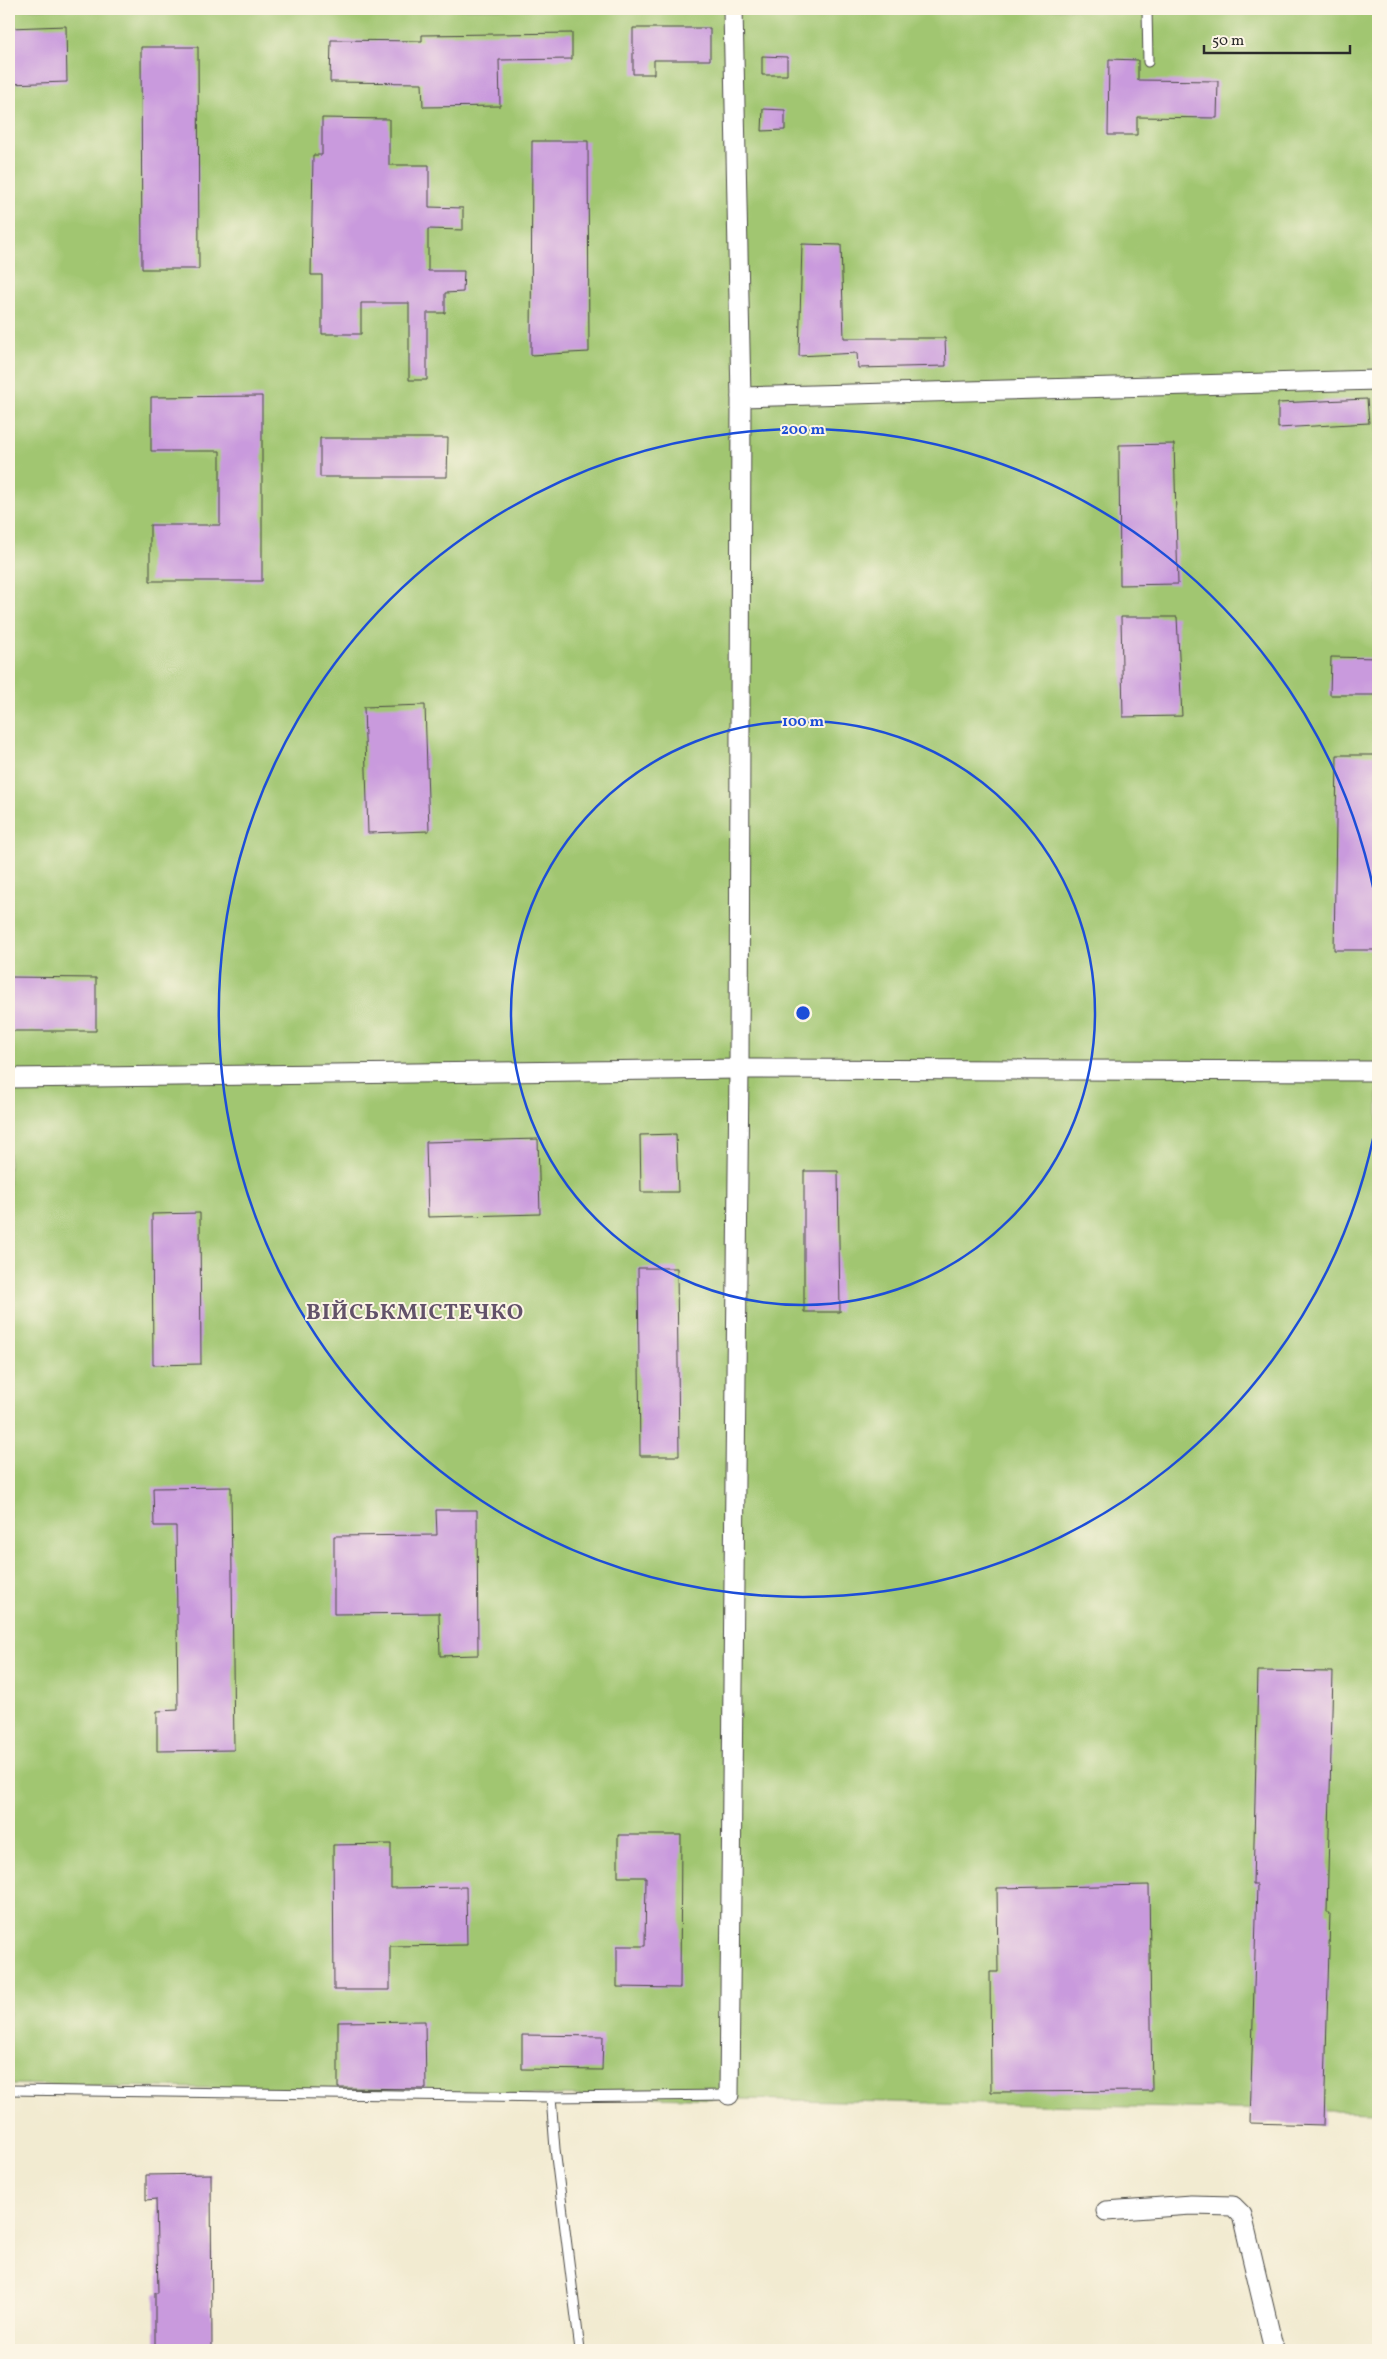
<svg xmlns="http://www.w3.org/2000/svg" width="1387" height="2359" font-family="Vollkorn,serif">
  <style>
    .green { fill: #a1c671; stroke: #66784e }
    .building { fill: #c99add }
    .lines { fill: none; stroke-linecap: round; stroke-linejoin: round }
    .service-casing { stroke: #494844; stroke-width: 11 }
    .minor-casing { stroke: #494844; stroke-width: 21 }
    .service { stroke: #fff; stroke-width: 9 }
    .minor { stroke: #fff; stroke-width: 19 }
    .ring { fill: none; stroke: #1d4ed8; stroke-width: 2.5 }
    .labels { text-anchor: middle; stroke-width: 4; stroke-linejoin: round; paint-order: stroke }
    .district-label { font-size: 22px; font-weight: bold; letter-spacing: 1px; fill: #625269; stroke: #fcf5e5 }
    .centre { fill: #1d4ed8; stroke: #fcf5e5; stroke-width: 2.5 }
    .ring-label { font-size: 15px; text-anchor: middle; font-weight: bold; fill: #1d4ed8; stroke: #fcf5e5; stroke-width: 4; stroke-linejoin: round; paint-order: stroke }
  </style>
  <rect width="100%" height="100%" fill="#fcf5e5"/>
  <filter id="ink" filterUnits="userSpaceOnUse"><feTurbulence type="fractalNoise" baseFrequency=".02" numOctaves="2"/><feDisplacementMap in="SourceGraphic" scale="10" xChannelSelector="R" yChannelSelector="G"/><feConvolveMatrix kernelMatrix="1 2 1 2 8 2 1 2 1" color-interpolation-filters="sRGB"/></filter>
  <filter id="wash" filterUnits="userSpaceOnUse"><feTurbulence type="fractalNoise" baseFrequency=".0096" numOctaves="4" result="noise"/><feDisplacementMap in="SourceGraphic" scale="20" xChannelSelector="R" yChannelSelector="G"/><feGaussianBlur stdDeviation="1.12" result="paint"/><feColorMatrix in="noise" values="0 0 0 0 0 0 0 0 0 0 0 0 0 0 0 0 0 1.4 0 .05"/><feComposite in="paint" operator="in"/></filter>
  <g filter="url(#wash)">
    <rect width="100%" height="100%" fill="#f2ebd1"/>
    <path class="green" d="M 9,9 L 1378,9 L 1378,2112 L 9,2084 Z"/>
    <g id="blocks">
      <g class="building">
        <path d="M 66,26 L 67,82 L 9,84 L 9,28 Z"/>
        <path d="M 633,28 L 710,28 L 710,60 L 654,60 L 654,74 L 633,74 Z"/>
        <path d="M 572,33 L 572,59 L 499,60 L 500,106 L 423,107 L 422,83 L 330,82 L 331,40 L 422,41 L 422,35 Z"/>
        <path d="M 141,47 L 198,47 L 199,269 L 142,269 Z"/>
        <path d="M 762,56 L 787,57 L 787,75 L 762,75 Z"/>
        <path d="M 1109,59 L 1138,60 L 1138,80 L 1218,81 L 1217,118 L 1137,117 L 1137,135 L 1108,135 Z"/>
        <path d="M 763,109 L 785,110 L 785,130 L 762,131 Z"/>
        <path d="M 322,118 L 389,119 L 389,165 L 429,165 L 429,207 L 463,208 L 463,230 L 428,229 L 428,271 L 464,271 L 463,292 L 445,293 L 445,313 L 427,313 L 427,380 L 409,380 L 409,303 L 361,303 L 361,334 L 322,334 L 322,275 L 311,275 L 313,155 L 322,155 Z"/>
        <path d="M 532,141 L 588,141 L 589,352 L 531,355 Z"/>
        <path d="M 802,244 L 841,245 L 844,338 L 945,338 L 946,366 L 858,368 L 857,353 L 799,356 Z"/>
        <path d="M 262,396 L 262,581 L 150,581 L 150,525 L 220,525 L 220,451 L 151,451 L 151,397 Z"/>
        <path d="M 1367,399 L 1369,423 L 1278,428 L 1278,403 Z"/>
        <path d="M 320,438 L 448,438 L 447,477 L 320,477 Z"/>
        <path d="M 1174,444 L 1178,584 L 1120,585 L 1119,445 Z"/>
        <path d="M 1121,617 L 1177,617 L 1182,716 L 1123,717 Z"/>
        <path d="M 1331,657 L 1378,658 L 1378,695 L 1330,695 Z"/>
        <path d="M 425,705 L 429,831 L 368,833 L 364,707 Z"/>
        <path d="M 1337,755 L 1378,755 L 1378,950 L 1334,950 Z"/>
        <path d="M 9,977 L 96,978 L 96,1031 L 9,1031 Z"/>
        <path d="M 676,1134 L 678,1192 L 641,1192 L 640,1135 Z"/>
        <path d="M 538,1139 L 540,1214 L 428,1217 L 426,1142 Z"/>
        <path d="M 804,1171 L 838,1171 L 840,1312 L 804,1312 Z"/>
        <path d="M 200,1213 L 201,1364 L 153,1365 L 152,1214 Z"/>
        <path d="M 638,1268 L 677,1268 L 679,1456 L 640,1456 Z"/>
        <path d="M 231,1487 L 234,1750 L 157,1751 L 157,1711 L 178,1710 L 176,1526 L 154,1526 L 153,1488 Z"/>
        <path d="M 436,1510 L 477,1510 L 478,1655 L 440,1656 L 439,1613 L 334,1614 L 334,1536 L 437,1535 Z"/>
        <path d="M 1258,1671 L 1333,1672 L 1327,1913 L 1330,1913 L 1324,2125 L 1250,2123 L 1257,1885 L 1253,1885 Z"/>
        <path d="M 618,1835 L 681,1835 L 680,1988 L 617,1987 L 617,1946 L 645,1946 L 646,1877 L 618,1877 Z"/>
        <path d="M 391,1844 L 391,1888 L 466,1887 L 467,1945 L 390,1946 L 390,1990 L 334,1990 L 333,1845 Z"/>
        <path d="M 1149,1885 L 1152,2091 L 991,2092 L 990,1972 L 998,1972 L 997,1888 Z"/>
        <path d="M 425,2021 L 426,2089 L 338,2088 L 338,2022 Z"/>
        <path d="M 522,2035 L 603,2036 L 602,2070 L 522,2069 Z"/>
        <path d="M 211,2174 L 212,2350 L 155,2350 L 155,2293 L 158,2293 L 156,2199 L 146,2200 L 146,2175 Z"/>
      </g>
    </g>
  </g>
  <g filter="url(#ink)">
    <use href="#blocks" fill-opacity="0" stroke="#494844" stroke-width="1"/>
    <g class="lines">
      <g class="service-casing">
        <g id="service">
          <path d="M 1147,9 L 1148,62"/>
          <path d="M 9,2090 L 551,2097 L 729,2095"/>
          <path d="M 551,2097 L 555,2149 L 580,2350"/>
        </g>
      </g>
      <g class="minor-casing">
        <g id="minor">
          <path d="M 741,397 L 1378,380"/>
          <path d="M 9,1078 L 739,1069 L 1378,1071"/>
          <path d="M 729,2095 L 739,1069 L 741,397 L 733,9"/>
          <path d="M 1106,2211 L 1191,2205 L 1233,2206 L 1242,2215 L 1274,2350"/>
        </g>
      </g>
      <use href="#service" class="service"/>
      <use href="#minor" class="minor"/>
    </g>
  </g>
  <g class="ring">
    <circle cx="803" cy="1013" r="292"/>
    <path d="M1378 1114A584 584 0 1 1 1378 912"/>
  </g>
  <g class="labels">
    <g class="district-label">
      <text x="415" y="1319">ВІЙСЬКМІСТЕЧКО</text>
    </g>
  </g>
  <circle cx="803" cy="1013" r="8" class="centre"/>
  <g class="ring-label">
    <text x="803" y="434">200 m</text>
    <text x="803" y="726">100 m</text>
  </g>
  <rect width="1387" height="2359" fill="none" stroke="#fcf5e5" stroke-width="30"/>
  <path d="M1204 45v8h146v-8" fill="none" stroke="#2b2b2b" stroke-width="2.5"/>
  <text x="1212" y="45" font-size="15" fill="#2b2b2b" stroke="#fcf5e5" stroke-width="4" paint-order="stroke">50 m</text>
</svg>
